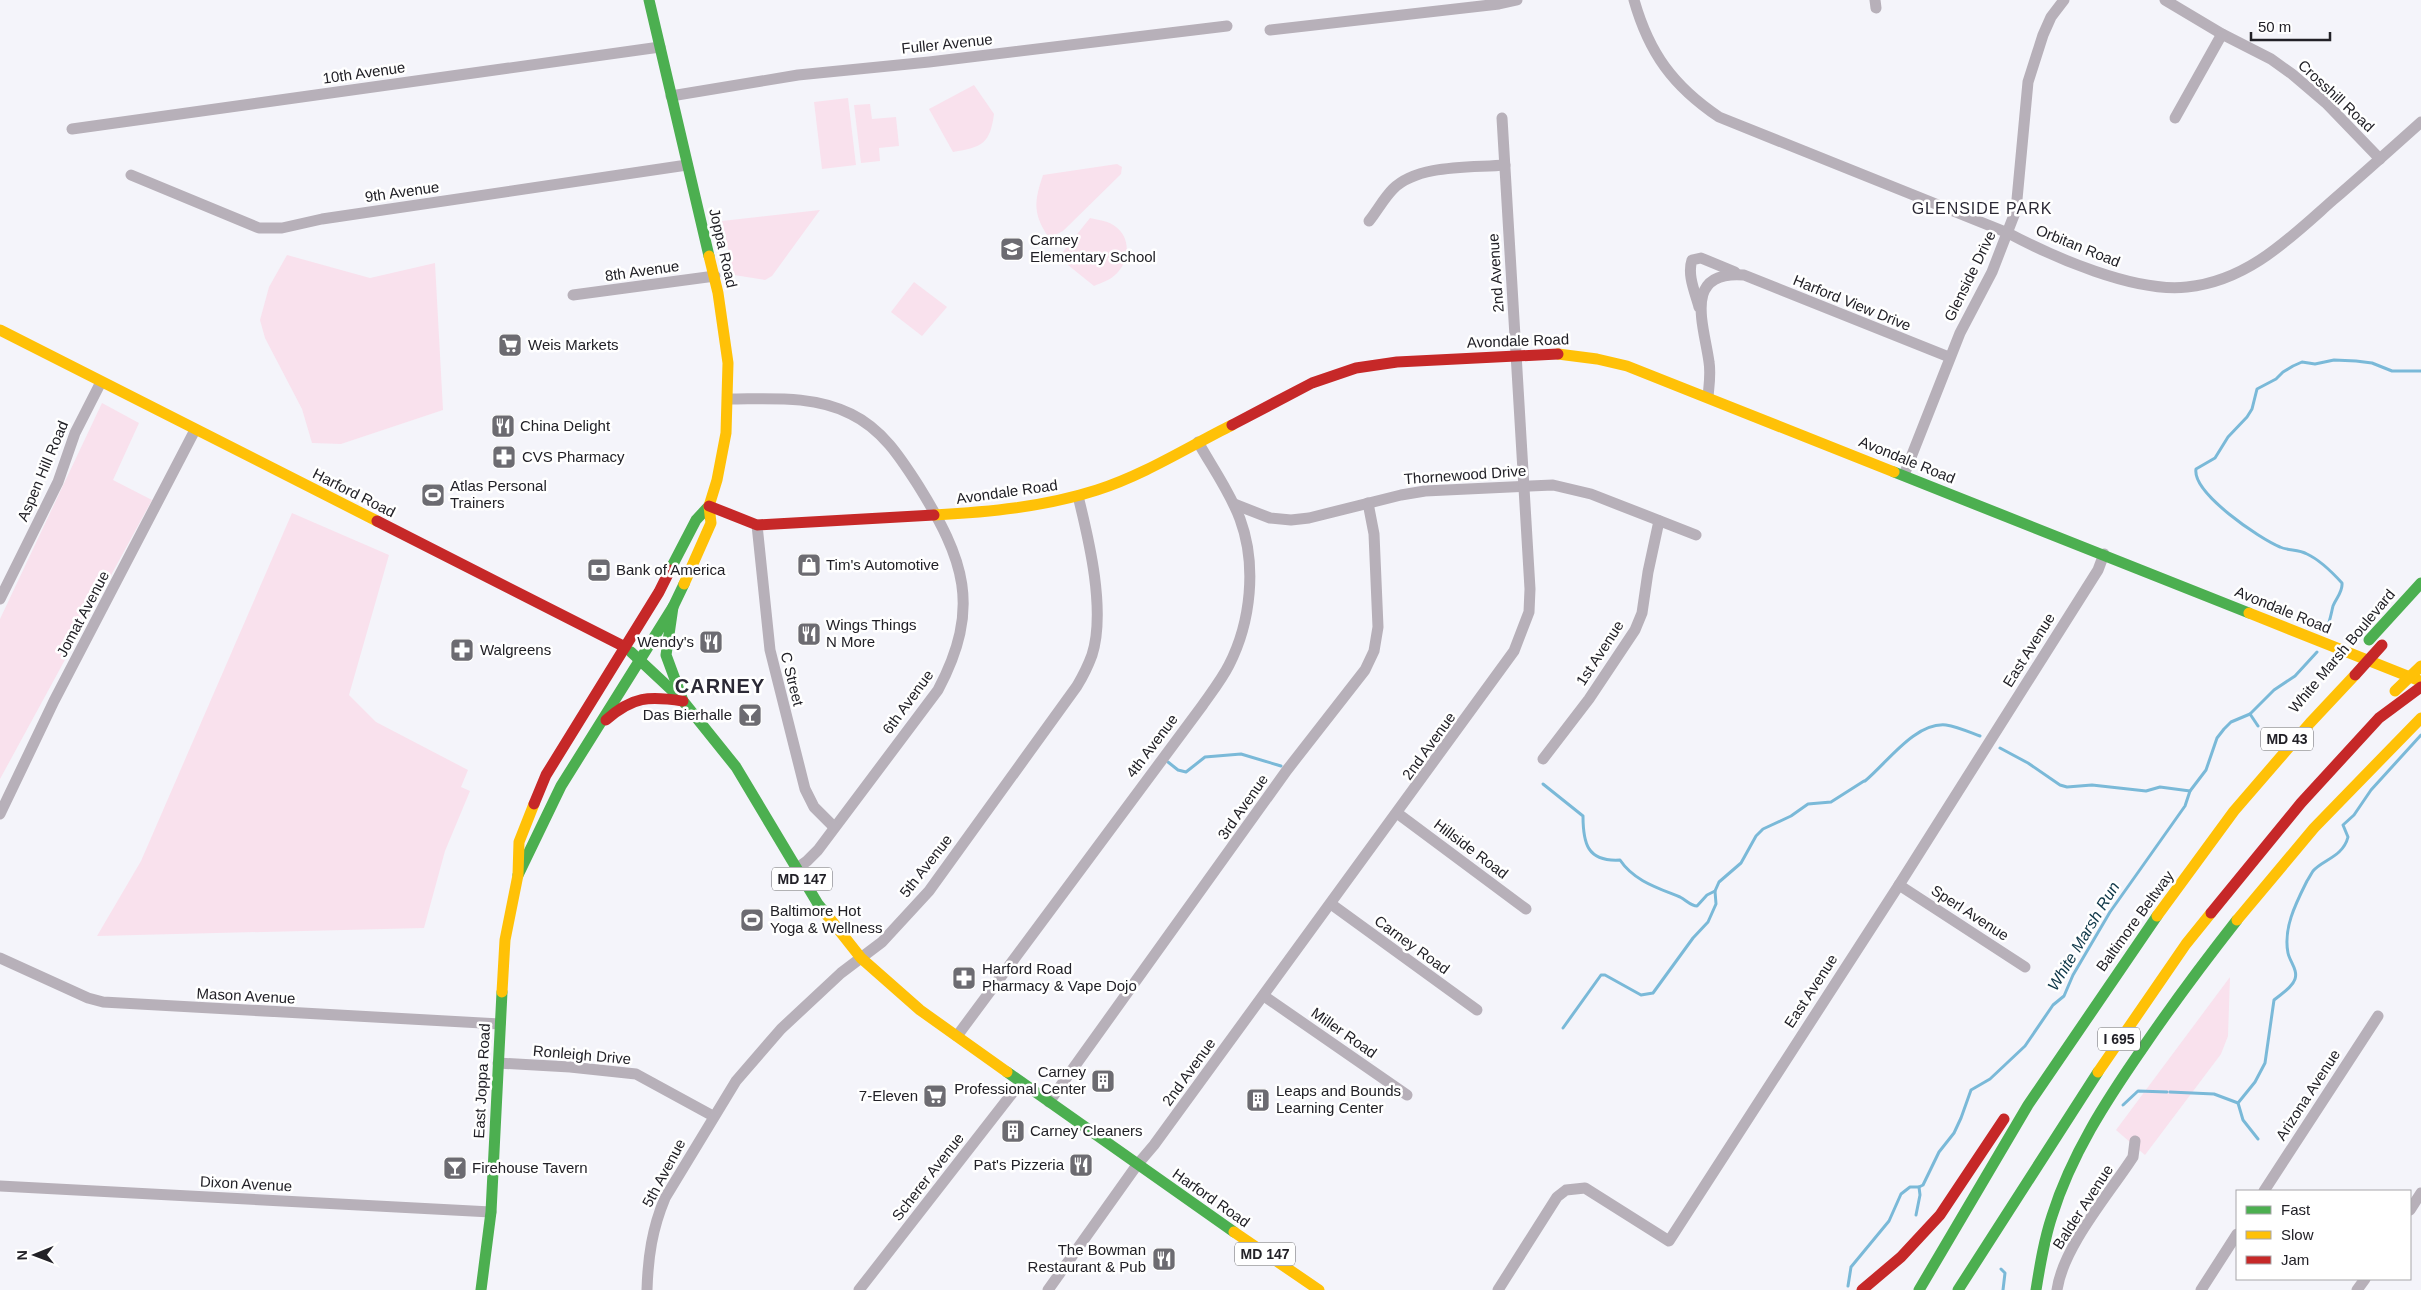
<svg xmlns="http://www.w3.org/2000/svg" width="2421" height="1290" font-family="Arial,sans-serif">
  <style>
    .green { fill: #f9e1ed }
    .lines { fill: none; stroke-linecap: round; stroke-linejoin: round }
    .stream { stroke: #7ab9d8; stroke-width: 3 }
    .street { stroke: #b7b0b9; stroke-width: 11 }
    .fast { stroke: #4caf50; stroke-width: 11 }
    .slow { stroke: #ffc107; stroke-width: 11 }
    .jam { stroke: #c62828; stroke-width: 11 }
    .slow-bridge { stroke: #ffc107; stroke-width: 11 }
    .jam-bridge { stroke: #c62828; stroke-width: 11 }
    .labels { text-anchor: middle; stroke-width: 5; stroke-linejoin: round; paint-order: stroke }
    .shield { fill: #fff; stroke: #646468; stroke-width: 1 }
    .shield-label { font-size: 14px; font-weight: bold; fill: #222127 }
    .street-label { font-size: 15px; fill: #222127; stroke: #fff }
    .poi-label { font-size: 15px; fill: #222127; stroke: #fff; text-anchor: start }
    .neighbourhood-label { font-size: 16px; letter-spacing: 1px; fill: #2c2a36; stroke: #fff }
    .water-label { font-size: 16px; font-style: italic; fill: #0d3647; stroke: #fff }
    .district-label { font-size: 20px; font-weight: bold; letter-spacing: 1px; fill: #2c2a36; stroke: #fff }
  </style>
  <rect width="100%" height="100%" fill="#f4f4fa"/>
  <g class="green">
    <path d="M 974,85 L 994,114 C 990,144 982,147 953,152 L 929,109 Z"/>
    <path d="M 848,98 L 856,165 L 822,169 L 814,102 Z"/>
    <path d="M 870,104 L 872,119 L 896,117 L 899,146 L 879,148 L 880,161 L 861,163 L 854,105 Z"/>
    <path d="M 1117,164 L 1122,167 L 1121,174 L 1063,231 L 1053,236 L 1047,235 C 1032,212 1035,199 1043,175 Z"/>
    <path d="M 820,210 L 772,276 L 765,280 L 734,275 L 722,221 Z"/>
    <path d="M 1090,218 C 1099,220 1109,221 1116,227 C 1132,239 1129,263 1115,275 C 1110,280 1101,283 1094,286 L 1068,265 L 1062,253 Z"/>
    <path d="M 287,255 L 370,278 L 435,263 L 443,410 L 341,444 L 312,443 L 302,409 L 265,338 L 260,320 L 269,287 Z"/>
    <path d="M 914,282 L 947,307 L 922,336 L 891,312 Z"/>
    <path d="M 102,403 L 139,423 L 113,480 L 152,500 L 0,779 L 0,619 Z"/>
    <path d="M 292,513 L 389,555 L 349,695 L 376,722 L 468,770 L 461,787 L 470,791 L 445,851 L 424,928 L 97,936 L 141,861 Z"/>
    <path d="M 2230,977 L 2228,1036 L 2221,1054 L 2145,1155 L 2116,1130 Z"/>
  </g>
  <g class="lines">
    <g class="stream">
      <path d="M 2326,630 C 2330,622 2331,614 2333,606 C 2336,598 2343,592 2342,583 C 2332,572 2320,560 2307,554 C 2298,549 2289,551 2280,547 C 2260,539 2192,493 2196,469 L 2215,458 L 2228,437 L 2247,417 L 2252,409 L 2257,389 L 2276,379 L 2283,372 L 2293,366 L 2302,362 L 2315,364 L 2334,360 L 2356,361 L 2372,363 L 2392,371 L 2421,371"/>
      <path d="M 2250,714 L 2258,726"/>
      <path d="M 2000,748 L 2028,763 L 2060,785 L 2067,787 L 2092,785 L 2146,791 L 2160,787 L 2190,791"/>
      <path d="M 1168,762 L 1178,770 L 1186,772 L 1205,757 L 1241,754 L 1281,766"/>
      <path d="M 1865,781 C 1887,763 1915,722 1946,725 C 1958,727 1969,732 1980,736"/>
      <path d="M 1543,784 L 1583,816 C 1583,843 1587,862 1620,860 C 1634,881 1658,888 1680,897 C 1686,900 1691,906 1697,906 L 1707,895 L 1715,891"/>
      <path d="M 1563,1028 L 1601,975 L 1605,975 L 1641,995 L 1653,993 L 1693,938 L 1708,922 L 1716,904 L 1715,891 L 1719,882 L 1741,863 L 1756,836 L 1763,829 L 1791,816 L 1808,804 L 1831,802 L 1864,781"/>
      <path d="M 2170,1092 L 2214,1094 L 2238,1103"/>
      <path d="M 2123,1105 L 2138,1091 L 2167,1092"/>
      <path d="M 2258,1139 L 2243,1120 L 2238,1103 L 2255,1082 L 2265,1063 L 2274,1000 C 2281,994 2292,988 2295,979 C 2298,970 2290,962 2288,953 C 2283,928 2296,903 2307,881 C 2309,878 2311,874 2313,871 C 2322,860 2343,857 2348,837 L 2343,825 L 2354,815 L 2371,790 L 2421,735"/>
      <path d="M 1916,1215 L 1920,1195 L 1919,1187"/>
      <path d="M 2001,1269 L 2005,1273 L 2003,1290"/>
      <path d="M 1848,1286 L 1851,1267 L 1889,1221 L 1901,1194 L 1910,1187 L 1919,1187 L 1923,1185 L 1939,1152 L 1954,1133 L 1961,1118 L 1971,1090 L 1990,1079 L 2025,1046 L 2053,1005 L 2064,996 L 2073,975 L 2110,912 L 2185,806 L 2190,791 L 2206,770 L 2217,738 L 2224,729 L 2231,722 L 2250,714 L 2274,690 L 2295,676 L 2317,652"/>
    </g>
    <g class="street">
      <path d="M 1634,0 C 1649,53 1673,86 1719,117 L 2008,233 C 2053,257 2135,293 2187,287 C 2248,281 2290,238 2333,200 C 2363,174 2392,148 2421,122"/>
      <path d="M 1875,0 L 1876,8"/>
      <path d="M 2165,0 L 2222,34 L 2271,59 L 2292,74 L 2326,103 L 2380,159"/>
      <path d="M 1270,30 L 1499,4 L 1517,0"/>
      <path d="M 671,96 L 798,75 L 929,62 L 1227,26"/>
      <path d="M 2175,118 L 2222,34"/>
      <path d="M 72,129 L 660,47"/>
      <path d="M 131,175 L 259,228 L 282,228 L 322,219 L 687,165"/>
      <path d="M 1369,221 C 1377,211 1384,198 1393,189 C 1418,164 1471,168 1505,165"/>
      <path d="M 573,295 L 715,276"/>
      <path d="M 1699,307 C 1695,292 1687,275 1692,260 L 1701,258 L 1735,272"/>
      <path d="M 1708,397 C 1709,385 1711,374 1709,362 C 1704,325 1682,270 1744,275 L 1949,357"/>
      <path d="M 729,399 C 771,399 813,395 851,414 C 882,429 900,457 918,485 C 964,559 982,607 938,690 L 818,850 L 807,861 L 796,869"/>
      <path d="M 1904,475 L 1960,333 L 1992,272 L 2016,210 L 2028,82 L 2043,35 L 2051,17 L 2064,0"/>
      <path d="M 1234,504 L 1270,518 L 1291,520 L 1309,518 L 1401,495 L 1425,491 L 1553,485 L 1591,494 L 1696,535"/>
      <path d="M 757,525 L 770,650 L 805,789 L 814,807 L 834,827"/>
      <path d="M 0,599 L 58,482 L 75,433 L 101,382"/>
      <path d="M 1543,759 L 1589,699 L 1635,630 L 1642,613 L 1648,572 L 1659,521"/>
      <path d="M 1397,813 L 1526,909"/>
      <path d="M 0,814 L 54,701 L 195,430"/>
      <path d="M 1899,885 L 2025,967"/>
      <path d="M 1331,904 L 1477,1010"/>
      <path d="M 0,958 L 88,998 L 103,1002 L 500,1024"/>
      <path d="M 1264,996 L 1407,1095"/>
      <path d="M 957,1036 L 1202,706 C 1211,693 1222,679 1229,665 C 1251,622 1257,565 1240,519 C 1230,492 1212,467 1198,442"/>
      <path d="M 498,1063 L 570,1067 L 636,1074 L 713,1116"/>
      <path d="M 1049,1102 L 1287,770 L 1365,670 L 1374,651 L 1378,627 L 1374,534 L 1368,503"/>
      <path d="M 0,1186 L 491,1212"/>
      <path d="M 2264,1191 L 2378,1016"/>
      <path d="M 2410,1210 L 2421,1193"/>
      <path d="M 647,1290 C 648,1257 652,1229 665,1198 L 736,1081 L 781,1029 L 841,973 L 882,942 L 929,891 L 1077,686 C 1083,676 1088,666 1092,655 C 1106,611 1089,540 1078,496"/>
      <path d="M 859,1290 L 1021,1082"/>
      <path d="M 1048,1290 L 1137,1165 L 1154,1145 L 1514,651 L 1529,612 L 1530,589 L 1502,118"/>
      <path d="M 1498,1290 L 1557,1197 L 1566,1190 L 1585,1188 L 1669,1241 L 1899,885 L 2098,570 L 2104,554"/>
      <path d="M 2057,1290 C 2063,1247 2109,1194 2133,1157 L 2135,1141"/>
      <path d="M 2201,1290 L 2237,1234"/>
      <path d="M 2357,1290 L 2365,1279"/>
    </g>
    <g class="fast">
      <path d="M 649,0 L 709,256"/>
      <path d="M 1894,472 L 2249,613"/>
      <path d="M 670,570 L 696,520 L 709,506"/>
      <path d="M 673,607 L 666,655 L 683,701 L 736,767 L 818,904 L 827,915"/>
      <path d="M 2369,640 L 2421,583"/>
      <path d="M 631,652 L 677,695"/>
      <path d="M 518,875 L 561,786 L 673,607 L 684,584"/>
      <path d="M 1007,1072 L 1234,1232"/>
      <path d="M 481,1290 L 491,1212 L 502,992"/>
      <path d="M 1919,1290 L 2028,1105 L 2157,916"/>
      <path d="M 1958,1290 L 2098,1072"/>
      <path d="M 2036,1290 C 2040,1265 2044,1240 2052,1216 C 2071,1155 2106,1101 2142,1049 C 2172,1005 2204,962 2237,920"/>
    </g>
    <g class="slow">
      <path d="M 0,330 L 377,521"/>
      <path d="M 1558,354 L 1597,359 L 1627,366 L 1894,472"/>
      <path d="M 934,515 C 989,512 1044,507 1097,490 C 1144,475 1188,447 1232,425"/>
      <path d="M 684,584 L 711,523 L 709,506 L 717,480 L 726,433 L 728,363 L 718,293 L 709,256"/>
      <path d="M 2249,613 L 2420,681"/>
      <path d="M 827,915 L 861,958 L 920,1010 L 1007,1072"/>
      <path d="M 2157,916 L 2234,811 L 2310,723 L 2355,675"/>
      <path d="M 2237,920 L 2314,828 L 2421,718"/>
      <path d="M 502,992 L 505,940 L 518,875 L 519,842 L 534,804"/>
      <path d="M 2098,1072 L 2186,944 L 2211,913"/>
      <path d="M 1234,1232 L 1319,1290"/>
    </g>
    <g class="jam">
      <path d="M 1232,425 L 1312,383 L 1356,368 L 1397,362 L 1558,354"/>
      <path d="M 709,506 L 757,525 L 934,515"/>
      <path d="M 377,521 L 625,647"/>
      <path d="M 606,720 C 633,696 649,696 683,701"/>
      <path d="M 534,804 L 546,775 L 659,592 L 670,570"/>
      <path d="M 2211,913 L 2301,803 L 2379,718 L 2421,687"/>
      <path d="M 1862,1290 L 1901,1257 L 1940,1215 L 2004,1119"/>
    </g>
    <path class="slow-bridge" d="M 2395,691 L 2421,666"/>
    <path class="jam-bridge" d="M 2355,675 L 2382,645"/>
  </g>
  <defs>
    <g id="school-square" transform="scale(1.25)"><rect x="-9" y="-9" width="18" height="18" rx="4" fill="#6c6b71" stroke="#fff"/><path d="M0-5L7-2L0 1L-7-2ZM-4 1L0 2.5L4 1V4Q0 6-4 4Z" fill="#fff"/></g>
    <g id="supermarket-square" transform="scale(1.25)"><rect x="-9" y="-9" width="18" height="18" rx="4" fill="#6c6b71" stroke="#fff"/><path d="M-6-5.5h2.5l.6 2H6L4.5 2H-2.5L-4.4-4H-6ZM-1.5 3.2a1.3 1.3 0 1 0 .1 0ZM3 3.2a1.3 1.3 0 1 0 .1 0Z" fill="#fff"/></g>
    <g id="restaurant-square" transform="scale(1.25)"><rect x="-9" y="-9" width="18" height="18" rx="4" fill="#6c6b71" stroke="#fff"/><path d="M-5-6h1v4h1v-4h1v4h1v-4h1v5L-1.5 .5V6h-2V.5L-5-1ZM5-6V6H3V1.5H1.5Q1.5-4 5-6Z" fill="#fff"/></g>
    <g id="pharmacy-square" transform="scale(1.25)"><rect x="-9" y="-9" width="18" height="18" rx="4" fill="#6c6b71" stroke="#fff"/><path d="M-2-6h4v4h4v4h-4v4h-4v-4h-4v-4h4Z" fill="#fff"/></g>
    <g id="stadium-square" transform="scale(1.25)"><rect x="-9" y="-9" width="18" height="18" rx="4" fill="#6c6b71" stroke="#fff"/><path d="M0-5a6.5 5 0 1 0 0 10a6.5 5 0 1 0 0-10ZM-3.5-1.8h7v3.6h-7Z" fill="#fff"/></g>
    <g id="shop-square" transform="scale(1.25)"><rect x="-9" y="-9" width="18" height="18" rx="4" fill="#6c6b71" stroke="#fff"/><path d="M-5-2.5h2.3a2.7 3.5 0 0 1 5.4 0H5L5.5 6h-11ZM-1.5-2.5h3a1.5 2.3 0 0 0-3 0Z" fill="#fff"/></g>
    <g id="bank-square" transform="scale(1.25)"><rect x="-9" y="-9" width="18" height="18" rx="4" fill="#6c6b71" stroke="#fff"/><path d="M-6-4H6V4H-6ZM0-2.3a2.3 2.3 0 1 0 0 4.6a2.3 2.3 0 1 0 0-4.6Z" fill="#fff"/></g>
    <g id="bar-square" transform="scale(1.25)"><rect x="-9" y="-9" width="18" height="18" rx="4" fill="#6c6b71" stroke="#fff"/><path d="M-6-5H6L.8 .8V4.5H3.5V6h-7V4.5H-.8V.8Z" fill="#fff"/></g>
    <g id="building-square" transform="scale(1.25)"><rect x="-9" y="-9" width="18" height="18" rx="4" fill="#6c6b71" stroke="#fff"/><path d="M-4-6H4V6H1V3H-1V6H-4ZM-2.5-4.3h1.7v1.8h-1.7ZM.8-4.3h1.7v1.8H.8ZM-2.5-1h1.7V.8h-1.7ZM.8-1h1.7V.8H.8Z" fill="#fff"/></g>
  </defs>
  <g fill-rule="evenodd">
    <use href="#school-square" x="1012" y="249"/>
    <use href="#supermarket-square" x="510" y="345"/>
    <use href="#restaurant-square" x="503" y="426"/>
    <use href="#pharmacy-square" x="504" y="457"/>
    <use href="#stadium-square" x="433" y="495"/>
    <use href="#shop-square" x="809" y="565"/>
    <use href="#bank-square" x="599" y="570"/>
    <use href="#restaurant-square" x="809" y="634"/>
    <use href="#restaurant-square" x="711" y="642"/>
    <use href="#pharmacy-square" x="462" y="650"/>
    <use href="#bar-square" x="750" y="715"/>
    <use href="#stadium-square" x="752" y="920"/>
    <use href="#pharmacy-square" x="964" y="978"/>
    <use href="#building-square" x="1103" y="1081"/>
    <use href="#supermarket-square" x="935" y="1096"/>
    <use href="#building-square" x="1258" y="1100"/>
    <use href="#building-square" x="1013" y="1131"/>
    <use href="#restaurant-square" x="1081" y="1165"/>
    <use href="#bar-square" x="455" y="1168"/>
    <use href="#restaurant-square" x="1164" y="1259"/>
  </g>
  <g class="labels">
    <g class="shield">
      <rect x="2261" y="727.5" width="52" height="23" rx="4"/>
      <rect x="772" y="867.5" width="60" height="23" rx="4"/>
      <rect x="2098" y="1027.5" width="42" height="23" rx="4"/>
      <rect x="1235" y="1242.5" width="60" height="23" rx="4"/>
    </g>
    <g class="shield-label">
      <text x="2287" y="744">MD 43</text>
      <text x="802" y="884">MD 147</text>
      <text x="2119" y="1044">I 695</text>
      <text x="1265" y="1259">MD 147</text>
    </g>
    <g class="street-label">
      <text transform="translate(947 44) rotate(-6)" y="5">Fuller Avenue</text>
      <text transform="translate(364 73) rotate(-8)" y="5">10th Avenue</text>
      <text transform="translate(2336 96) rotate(43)" y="5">Crosshill Road</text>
      <text transform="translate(402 192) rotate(-8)" y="5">9th Avenue</text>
      <text transform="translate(2078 246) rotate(22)" y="5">Orbitan Road</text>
      <text transform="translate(723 248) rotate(77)" y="5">Joppa Road</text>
      <text transform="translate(642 271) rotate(-8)" y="5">8th Avenue</text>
      <text transform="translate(1496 273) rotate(-94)" y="5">2nd Avenue</text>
      <text transform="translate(1970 276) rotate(-64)" y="5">Glenside Drive</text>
      <text transform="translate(1852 303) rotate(22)" y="5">Harford View Drive</text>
      <text transform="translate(1518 341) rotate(-2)" y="5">Avondale Road</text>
      <text transform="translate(1907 460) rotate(22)" y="5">Avondale Road</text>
      <text transform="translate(43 471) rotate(-67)" y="5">Aspen Hill Road</text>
      <text transform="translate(1465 475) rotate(-4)" y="5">Thornewood Drive</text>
      <text transform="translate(1007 492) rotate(-8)" y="5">Avondale Road</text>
      <text transform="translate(354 493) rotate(27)" y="5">Harford Road</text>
      <text transform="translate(2283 610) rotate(22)" y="5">Avondale Road</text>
      <text transform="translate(83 614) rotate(-62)" y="5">Jomat Avenue</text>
      <text transform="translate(2029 650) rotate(-58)" y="5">East Avenue</text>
      <text transform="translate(2342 651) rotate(-50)" y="5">White Marsh Boulevard</text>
      <text transform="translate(1600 653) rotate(-57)" y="5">1st Avenue</text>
      <text transform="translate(792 679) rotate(76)" y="5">C Street</text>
      <text transform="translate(908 702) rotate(-54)" y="5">6th Avenue</text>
      <text transform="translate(1152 746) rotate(-53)" y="5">4th Avenue</text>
      <text transform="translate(1429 746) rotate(-54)" y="5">2nd Avenue</text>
      <text transform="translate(1243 807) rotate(-55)" y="5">3rd Avenue</text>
      <text transform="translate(1471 849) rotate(37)" y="5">Hillside Road</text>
      <text transform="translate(926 866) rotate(-52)" y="5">5th Avenue</text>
      <text transform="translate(1970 913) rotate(33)" y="5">Sperl Avenue</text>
      <text transform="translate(2135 921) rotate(-54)" y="5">Baltimore Beltway</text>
      <text transform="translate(1412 945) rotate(36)" y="5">Carney Road</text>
      <text transform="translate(1811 991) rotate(-57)" y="5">East Avenue</text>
      <text transform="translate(246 996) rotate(3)" y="5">Mason Avenue</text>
      <text transform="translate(1344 1033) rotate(35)" y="5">Miller Road</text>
      <text transform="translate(582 1055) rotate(5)" y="5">Ronleigh Drive</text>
      <text transform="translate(1189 1072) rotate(-54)" y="5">2nd Avenue</text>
      <text transform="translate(482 1081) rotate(-87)" y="5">East Joppa Road</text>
      <text transform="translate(2308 1095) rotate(-57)" y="5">Arizona Avenue</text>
      <text transform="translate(664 1173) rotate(-62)" y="5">5th Avenue</text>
      <text transform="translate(928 1177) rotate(-52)" y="5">Scherer Avenue</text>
      <text transform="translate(246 1184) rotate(3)" y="5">Dixon Avenue</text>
      <text transform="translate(1211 1198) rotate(35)" y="5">Harford Road</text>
      <text transform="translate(2083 1207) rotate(-57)" y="5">Balder Avenue</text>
    </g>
    <g class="poi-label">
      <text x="1030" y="245">Carney<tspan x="1030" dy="17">Elementary School</tspan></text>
      <text x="528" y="350">Weis Markets</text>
      <text x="520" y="431">China Delight</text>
      <text x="522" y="462">CVS Pharmacy</text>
      <text x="450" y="491">Atlas Personal<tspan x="450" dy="17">Trainers</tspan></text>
      <text x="826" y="570">Tim's Automotive</text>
      <text x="616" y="575">Bank of America</text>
      <text x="826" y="630">Wings Things<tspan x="826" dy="17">N More</tspan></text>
      <text x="694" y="647" text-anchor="end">Wendy's</text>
      <text x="480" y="655">Walgreens</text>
      <text x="732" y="720" text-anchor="end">Das Bierhalle</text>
      <text x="770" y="916">Baltimore Hot<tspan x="770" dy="17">Yoga &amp; Wellness</tspan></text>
      <text x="982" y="974">Harford Road<tspan x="982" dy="17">Pharmacy &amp; Vape Dojo</tspan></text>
      <text x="1086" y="1077" text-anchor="end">Carney<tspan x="1086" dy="17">Professional Center</tspan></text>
      <text x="1276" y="1096">Leaps and Bounds<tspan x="1276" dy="17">Learning Center</tspan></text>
      <text x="918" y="1101" text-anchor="end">7-Eleven</text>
      <text x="1030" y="1136">Carney Cleaners</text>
      <text x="1064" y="1170" text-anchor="end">Pat's Pizzeria</text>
      <text x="472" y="1173">Firehouse Tavern</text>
      <text x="1146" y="1255" text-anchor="end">The Bowman<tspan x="1146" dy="17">Restaurant &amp; Pub</tspan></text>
    </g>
    <g class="neighbourhood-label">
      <text x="1982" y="214">GLENSIDE PARK</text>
    </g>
    <g class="water-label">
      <text transform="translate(2083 936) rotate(-59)" y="6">White Marsh Run</text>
    </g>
    <g class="district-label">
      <text x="720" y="693">CARNEY</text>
    </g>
  </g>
  <rect x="2236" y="1190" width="175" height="90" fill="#ffffff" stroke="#a7a6a9"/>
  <rect x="2246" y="1206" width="25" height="8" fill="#4caf50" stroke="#a7a6a9"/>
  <text x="2281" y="1215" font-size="15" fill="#222127">Fast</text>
  <rect x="2246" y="1231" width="25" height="8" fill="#ffc107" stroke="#a7a6a9"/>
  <text x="2281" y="1240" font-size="15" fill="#222127">Slow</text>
  <rect x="2246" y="1256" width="25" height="8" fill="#c62828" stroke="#a7a6a9"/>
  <text x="2281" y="1265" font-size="15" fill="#222127">Jam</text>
  <g transform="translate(35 1255) rotate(269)" stroke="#ffffff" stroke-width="4" paint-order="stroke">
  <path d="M0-4L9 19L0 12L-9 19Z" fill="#222127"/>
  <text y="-8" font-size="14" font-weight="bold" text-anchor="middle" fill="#222127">N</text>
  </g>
  <path d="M2251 32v8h79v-8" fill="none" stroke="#222127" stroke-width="2.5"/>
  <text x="2258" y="32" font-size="15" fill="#222127" stroke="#ffffff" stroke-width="4" paint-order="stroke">50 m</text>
</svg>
